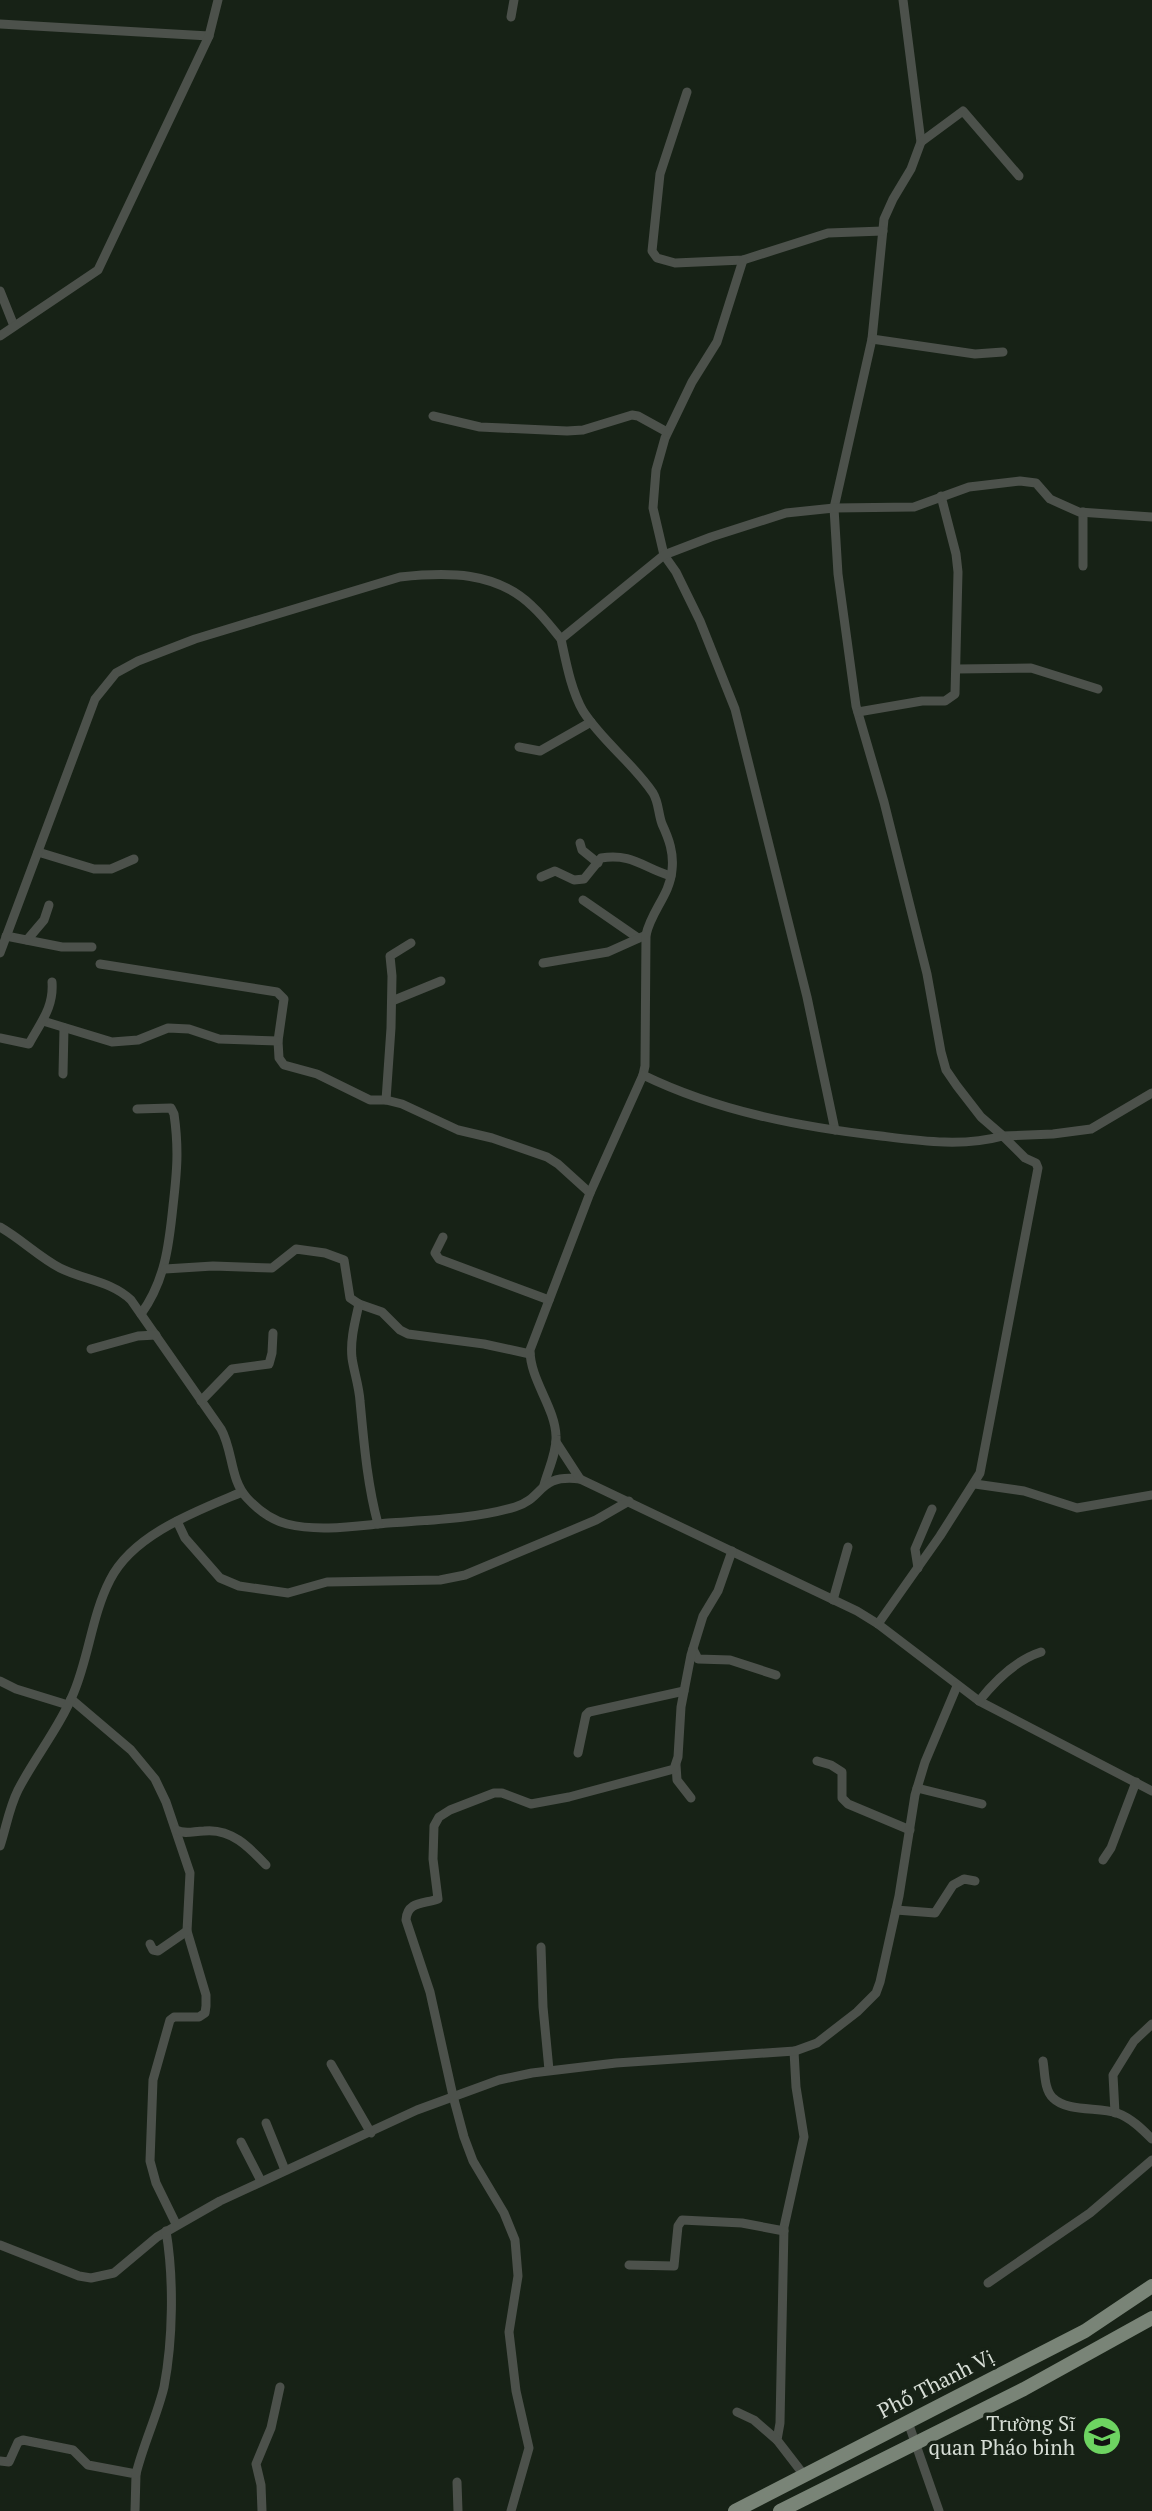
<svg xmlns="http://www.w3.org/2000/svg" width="1152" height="2511" font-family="'PT Serif',serif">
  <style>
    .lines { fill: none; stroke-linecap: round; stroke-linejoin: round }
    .minor { stroke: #4c514b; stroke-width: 9 }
    .primary { stroke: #798477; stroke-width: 14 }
    .labels { text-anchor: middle; stroke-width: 7; stroke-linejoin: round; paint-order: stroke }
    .street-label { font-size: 21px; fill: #d6ddd5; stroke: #172216 }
    .poi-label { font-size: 21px; fill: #d6ddd5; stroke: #172216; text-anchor: end }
  </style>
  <rect width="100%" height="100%" fill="#172216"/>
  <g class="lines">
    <g class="minor">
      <path d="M 903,0 L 921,142 L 911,169 L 893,199 L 884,219 L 872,339 L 834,508 L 838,574 L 856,706 L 884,802 L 927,974 L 941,1052 L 946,1070 L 957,1086 L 981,1117 L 1003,1136 L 1053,1134 L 1091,1129 L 1152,1093"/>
      <path d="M 511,17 L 514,0"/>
      <path d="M 0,24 L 209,36"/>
      <path d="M 687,92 L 660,174 L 652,251 L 657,258 L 675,263 L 743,260 L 828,233 L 883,231"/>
      <path d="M 921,142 L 963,111 L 1019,176"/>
      <path d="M 743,260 L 717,342 L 692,382 L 665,438 L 656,470 L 653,508 L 664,555 L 676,572 L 700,621 L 735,709 L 807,997 L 835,1130"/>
      <path d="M 0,291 L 14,326"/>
      <path d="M 0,336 L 98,270 L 209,36 L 218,0"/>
      <path d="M 872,339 L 975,354 L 1003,352"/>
      <path d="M 433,416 L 480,427 L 567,431 L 583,430 L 632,415 L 638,416 L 667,432"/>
      <path d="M 1083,512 L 1083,566"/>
      <path d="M 957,669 L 1031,668 L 1098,689"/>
      <path d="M 858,712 L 922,701 L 945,701 L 955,694 L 958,572 L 956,554 L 941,496"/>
      <path d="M 519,747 L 540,751 L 591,722"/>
      <path d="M 580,843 L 582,850 L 598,863"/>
      <path d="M 38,852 L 94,869 L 111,869 L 134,859"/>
      <path d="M 541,877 L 555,871 L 574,880 L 584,879 L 601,858 C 633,853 643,868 671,876"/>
      <path d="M 583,900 L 638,938"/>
      <path d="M 6,936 L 62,947 L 92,947"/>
      <path d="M 27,940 L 44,920 L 49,905"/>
      <path d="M 0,953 L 95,699 L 116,673 L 138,661 L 195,639 L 400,577 C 447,572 496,571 532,606 C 543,616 552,628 561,639"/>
      <path d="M 543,963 L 608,952 L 646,935"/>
      <path d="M 100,964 L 277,992 L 284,999 L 278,1041 L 279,1058 L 284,1065 L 317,1074 L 370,1100 L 386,1100 L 402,1104 L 458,1130 L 492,1138 L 547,1157 L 558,1164 L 590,1193 L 530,1350 C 530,1380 555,1407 556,1436 C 557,1452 548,1470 544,1485"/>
      <path d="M 392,1001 L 441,981"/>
      <path d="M 43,1021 L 112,1042 L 138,1040 L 168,1028 L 189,1029 L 219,1039 L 278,1041"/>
      <path d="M 0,1038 L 29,1044 C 40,1023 54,1008 52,982"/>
      <path d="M 63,1074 L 64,1028"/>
      <path d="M 643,1075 L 645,1066 L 646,935 C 651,911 670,895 672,870 C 674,853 669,839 662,824 C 658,813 659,803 653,793 C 633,763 602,741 583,711 C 571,690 566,662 561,639 L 664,555 L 711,537 L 786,513 L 834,508 L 914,507 L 969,487 L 1020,481 L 1036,483 L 1050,499 L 1079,512 L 1152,517"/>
      <path d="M 386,1100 L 391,1028 L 392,976 L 390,956 L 411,943"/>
      <path d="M 137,1109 L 171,1108 L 174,1114 C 179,1149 177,1171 173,1206 C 169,1245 165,1281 141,1314"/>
      <path d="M 590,1193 L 643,1075 C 717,1111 800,1127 881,1136 C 921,1141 963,1147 1003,1136 L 1025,1158 L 1036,1163 L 1038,1168 L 980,1473 L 940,1536 L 878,1624"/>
      <path d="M 0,1227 C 21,1239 39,1257 60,1268 C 84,1280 111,1281 131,1300 L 221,1429 C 233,1450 230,1480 247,1498 C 258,1510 271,1520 287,1524 C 319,1532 355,1526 388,1523 C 430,1520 474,1519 515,1507 C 545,1498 537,1474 580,1479 L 857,1611 L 878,1624 L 979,1701 L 1152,1791"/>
      <path d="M 443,1237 L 435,1253 L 439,1259 L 549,1300"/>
      <path d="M 165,1269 L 213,1266 L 272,1268 L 296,1249 L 325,1253 L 344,1260 L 350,1298 L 359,1304 L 382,1312 L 400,1330 L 408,1334 L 484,1344 L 530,1354"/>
      <path d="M 359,1304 C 355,1322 350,1340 352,1358 C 354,1372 359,1386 360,1401 C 364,1443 367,1483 378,1524"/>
      <path d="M 91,1349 L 138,1336 L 156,1335"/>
      <path d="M 201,1401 L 232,1369 L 269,1364 L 272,1353 L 273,1333"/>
      <path d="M 556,1442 L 580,1479"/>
      <path d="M 975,1484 L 1024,1491 L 1077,1508 L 1152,1495"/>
      <path d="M 177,1521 L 185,1538 L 220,1578 L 239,1586 L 288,1593 L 327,1582 L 440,1580 L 465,1575 L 596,1520 L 629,1501"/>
      <path d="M 918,1568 L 915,1549 L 932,1509"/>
      <path d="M 833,1600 L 848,1547"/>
      <path d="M 693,1649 L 698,1659 L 730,1660 L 776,1675"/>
      <path d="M 0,1681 L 16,1689 L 68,1705"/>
      <path d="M 71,1699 L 131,1750 L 155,1779 L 166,1802 L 190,1873 L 187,1931 L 206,1995 L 206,2006 L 205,2013 L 199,2017 L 174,2017 L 170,2020 L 153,2080 L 150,2161 L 156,2183 L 176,2224"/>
      <path d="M 979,1701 C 995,1681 1016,1660 1041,1652"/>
      <path d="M 578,1753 L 586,1715 L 589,1712 L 684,1691"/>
      <path d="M 817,1761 L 831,1765 L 842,1772 L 842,1798 L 848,1804 L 910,1830"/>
      <path d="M 676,1765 L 677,1780 L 691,1798"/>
      <path d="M 917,1788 L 982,1804"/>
      <path d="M 176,1830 C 185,1835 194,1831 204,1831 C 231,1828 249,1847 266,1865"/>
      <path d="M 0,1846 C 6,1828 9,1808 18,1790 C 35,1757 60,1727 74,1692 C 89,1656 92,1615 110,1580 C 133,1534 197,1511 242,1492"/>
      <path d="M 1103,1860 L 1111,1848 L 1136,1782"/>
      <path d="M 896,1910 L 935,1913 L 953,1885 L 964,1879 L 975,1881"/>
      <path d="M 150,1944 L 153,1950 L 158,1951 L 187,1931"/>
      <path d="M 541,1947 L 543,2007 L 549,2070"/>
      <path d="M 794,2051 L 796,2087 L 804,2137 L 784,2227 L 780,2423 L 777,2440 L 804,2475"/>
      <path d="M 1043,2061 C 1045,2072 1044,2090 1053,2098 C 1067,2112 1098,2107 1117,2113 C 1131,2118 1142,2129 1152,2139"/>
      <path d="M 331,2064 L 371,2133"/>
      <path d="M 1115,2113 L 1113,2075 L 1134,2041 L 1152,2024"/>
      <path d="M 266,2123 L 285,2170"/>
      <path d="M 241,2142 L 261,2181"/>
      <path d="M 0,2245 L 79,2276 L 91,2278 L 114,2273 L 157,2237 L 220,2201 L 417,2110 L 499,2080 L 532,2073 L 616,2063 L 795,2051 L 817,2043 L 857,2012 L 876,1993 L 880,1982 L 899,1896 L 915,1795 L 925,1762 L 957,1686"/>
      <path d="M 629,2265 L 674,2266 L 678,2226 L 682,2220 L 742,2223 L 784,2231"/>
      <path d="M 988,2283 L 1090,2213 L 1152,2160"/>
      <path d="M 737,2412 L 754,2420 L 777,2440"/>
      <path d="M 908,2422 L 939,2511"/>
      <path d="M 0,2461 L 9,2462 L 18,2442 L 23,2440 L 73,2450 L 88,2465 L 136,2474 L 135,2511"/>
      <path d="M 136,2474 C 143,2445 157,2416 164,2387 C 173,2340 174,2278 166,2231"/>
      <path d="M 457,2482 L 458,2511"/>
      <path d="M 262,2511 L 261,2485 L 256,2464 L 271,2428 L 280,2387"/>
      <path d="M 511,2511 L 529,2448 L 516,2391 L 509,2332 L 518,2276 L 515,2240 L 504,2213 L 473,2161 L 464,2137 L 453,2096 L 430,1992 L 406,1920 C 407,1901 424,1904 438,1899 L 433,1859 L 434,1826 L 439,1817 L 450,1810 L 494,1793 L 502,1793 L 531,1804 L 569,1797 L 674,1769 L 678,1757 L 681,1707 L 691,1655 L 703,1616 L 718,1591 L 732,1551"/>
    </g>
    <g class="primary">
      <path d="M 735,2511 L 1085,2331 L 1152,2286"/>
      <path d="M 780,2511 L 1024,2389 L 1152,2318"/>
    </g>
  </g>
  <defs>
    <g id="university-disc" transform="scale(2.0125)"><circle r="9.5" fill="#6dd361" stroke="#172216"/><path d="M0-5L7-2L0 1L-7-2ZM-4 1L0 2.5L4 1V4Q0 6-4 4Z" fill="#111"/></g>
  </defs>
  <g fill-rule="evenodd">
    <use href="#university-disc" x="1102" y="2436"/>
  </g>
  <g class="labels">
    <g class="street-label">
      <text transform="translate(936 2384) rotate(-27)" y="7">Phố Thanh Vị</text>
    </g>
    <g class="poi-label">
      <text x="1075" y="2431">Trường Sĩ<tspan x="1075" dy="24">quan Pháo binh</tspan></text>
    </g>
  </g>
</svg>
